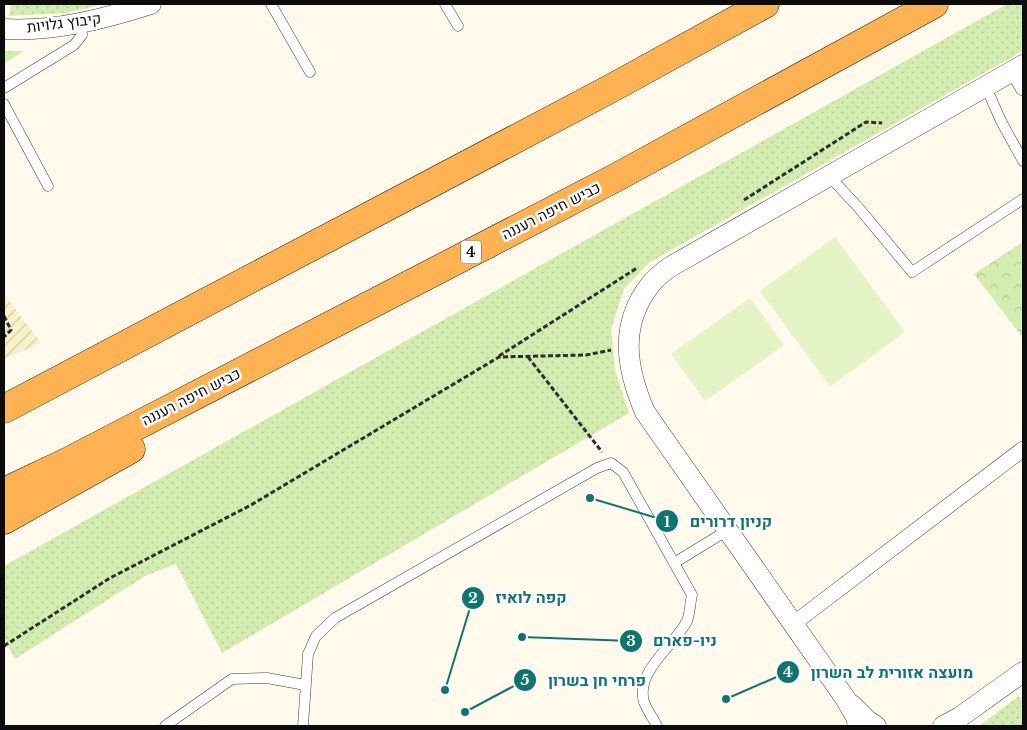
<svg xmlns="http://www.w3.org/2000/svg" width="1027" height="730" font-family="'Libre Baskerville',Heebo,serif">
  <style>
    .farmland { fill: url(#farmland-furrows) }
    .grass { fill: url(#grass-dots) }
    .park { fill: url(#park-crowns) }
    .pitch { fill: #e5f4c4 }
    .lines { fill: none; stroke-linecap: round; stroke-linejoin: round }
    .service-casing { stroke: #3f3f3f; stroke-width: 11 }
    .pedestrian-casing { stroke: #3f3f3f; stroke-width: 16 }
    .minor-casing { stroke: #3f3f3f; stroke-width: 21 }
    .trunk-casing { stroke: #1d1d1d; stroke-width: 29 }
    .path { stroke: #2e2e2e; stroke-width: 3; stroke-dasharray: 5 2.5; stroke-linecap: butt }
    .service { stroke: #fff; stroke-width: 10 }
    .pedestrian { stroke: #fff; stroke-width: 15 }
    .minor { stroke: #fff; stroke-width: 20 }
    .trunk { stroke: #ffb252; stroke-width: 28 }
    .labels { text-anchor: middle; stroke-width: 5; stroke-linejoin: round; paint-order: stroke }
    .shield { fill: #fff; stroke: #555; stroke-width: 1 }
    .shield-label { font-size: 14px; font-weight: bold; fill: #0c0c0c }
    .street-label { font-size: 15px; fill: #0c0c0c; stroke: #fff }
    .leader { fill: none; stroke: #0f766e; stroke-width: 2 }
    .callout-dot { fill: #0f766e; stroke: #fff; stroke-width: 2 }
    .mark-label { font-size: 15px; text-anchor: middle; font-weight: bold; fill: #fff }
    .callout-label { font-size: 16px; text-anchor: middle; font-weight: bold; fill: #0f766e; stroke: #fff; stroke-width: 5; stroke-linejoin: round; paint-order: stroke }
  </style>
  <defs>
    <pattern id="farmland-furrows" width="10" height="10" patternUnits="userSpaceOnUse" patternTransform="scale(1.25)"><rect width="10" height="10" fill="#f8f2c9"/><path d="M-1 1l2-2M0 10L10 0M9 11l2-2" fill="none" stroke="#d3ceab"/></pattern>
    <pattern id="grass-dots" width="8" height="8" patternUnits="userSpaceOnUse" patternTransform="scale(1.25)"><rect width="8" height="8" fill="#d3edb1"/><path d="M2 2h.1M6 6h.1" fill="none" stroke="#b4ca97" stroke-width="1.8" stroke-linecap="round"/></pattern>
    <pattern id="park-crowns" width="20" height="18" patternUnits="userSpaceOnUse" patternTransform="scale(1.25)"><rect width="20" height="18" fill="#d3edb1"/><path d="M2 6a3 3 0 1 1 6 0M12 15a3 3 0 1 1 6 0" fill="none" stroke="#b4ca97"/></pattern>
  </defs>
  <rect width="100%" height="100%" fill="#fffaeb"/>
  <path class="farmland" d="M 4,294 L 41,343 L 4,359 Z"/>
  <g class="grass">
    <path d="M 11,4 L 104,4 L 66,13 L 9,16 Z"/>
    <path d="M 1007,4 L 1023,4 L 1023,51 L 650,262 L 624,289 L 611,329 L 615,370 L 629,413 L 222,653 L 176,564 L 145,576 L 15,659 L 4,638 L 4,566 Z"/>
    <path d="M 1019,696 L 1023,701 L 1023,726 L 979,726 Z"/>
  </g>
  <g class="park">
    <path d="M 4,51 L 24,51 L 4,64 Z"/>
    <path d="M 1023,242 L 1023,338 L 974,274 Z"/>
  </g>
  <g class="pitch">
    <path d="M 835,237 L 905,332 L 830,387 L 760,291 Z"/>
    <path d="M 750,298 L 784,345 L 705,401 L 671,354 Z"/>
  </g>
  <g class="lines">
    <g class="service-casing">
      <g id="service">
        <path d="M 271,4 L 310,72"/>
        <path d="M 445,4 L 458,26"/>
        <path d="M 986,87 L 1001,121 L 1023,161"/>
        <path d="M 4,88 L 74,45 L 82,35 L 81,23"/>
        <path d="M 4,104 L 48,186"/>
        <path d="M 829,176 L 858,207 L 912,272 L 1023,199"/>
        <path d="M 674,563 L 728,530"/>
        <path d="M 165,726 L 232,679 L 267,678 L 305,685"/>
        <path d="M 303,726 L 308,654 L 316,636 L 335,618 L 597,468 L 611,463 L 623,472 L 692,595 C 690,603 690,614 687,621 C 675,645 635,671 644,702 C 647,710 653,718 657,726"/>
      </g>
    </g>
    <g class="pedestrian-casing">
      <g id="pedestrian">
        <path d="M 1013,71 L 1023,88"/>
        <path d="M 793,624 L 1023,449"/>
      </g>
    </g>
    <g class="minor-casing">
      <g id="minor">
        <path d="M 4,29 C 54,32 104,19 151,4"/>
        <path d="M 852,705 L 867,720 L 876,726"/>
        <path d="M 858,726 L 856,717 L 845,698 L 645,412 C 626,368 619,325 650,285 C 655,278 663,272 670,267 L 1023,65"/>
        <path d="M 943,726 L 960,717 L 1023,672"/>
      </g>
    </g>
    <g class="trunk-casing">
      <g id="trunk">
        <path d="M 4,409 L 608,90 L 765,4"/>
        <path d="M 4,492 L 69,461 L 617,177 L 934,4"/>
        <path d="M 4,520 L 131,449"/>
      </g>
    </g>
    <g class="path">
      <path d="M 744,200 L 866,122 L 882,123"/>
      <path d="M 4,316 L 11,330 L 4,337"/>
      <path d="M 499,356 L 637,268"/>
      <path d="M 528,357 L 602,452"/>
      <path d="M 4,646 L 110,578 L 251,505 L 499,357 L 586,355 L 611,350"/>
    </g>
    <use href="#service" class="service"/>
    <use href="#pedestrian" class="pedestrian"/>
    <use href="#minor" class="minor"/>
    <use href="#trunk" class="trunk"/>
  </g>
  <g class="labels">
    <rect class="shield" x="461" y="240.5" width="20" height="23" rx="4"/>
    <g class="shield-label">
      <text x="471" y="257">4</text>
    </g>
    <g class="street-label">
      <text transform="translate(64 23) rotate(-7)" y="5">קיבוץ גלויות</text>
      <text transform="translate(551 211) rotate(-27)" y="5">כביש חיפה רעננה</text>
      <text transform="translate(191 397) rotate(-27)" y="5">כביש חיפה רעננה</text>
    </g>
  </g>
  <path class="leader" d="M590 498L667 521M445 690L473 598M522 637L631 641M726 699L788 672M465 712L525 680"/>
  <g class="callout-dot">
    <circle cx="590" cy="498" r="5"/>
    <circle cx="445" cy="690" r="5"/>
    <circle cx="522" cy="637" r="5"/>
    <circle cx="726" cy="699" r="5"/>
    <circle cx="465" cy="712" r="5"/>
    <circle cx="667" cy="521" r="12"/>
    <circle cx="473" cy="598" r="12"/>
    <circle cx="631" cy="641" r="12"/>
    <circle cx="788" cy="672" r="12"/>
    <circle cx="525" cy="680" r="12"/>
  </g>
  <g class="mark-label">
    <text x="667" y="527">1</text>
    <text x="473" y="603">2</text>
    <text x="631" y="646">3</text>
    <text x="788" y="677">4</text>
    <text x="525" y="685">5</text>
  </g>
  <g class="callout-label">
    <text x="731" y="527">קניון דרורים</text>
    <text x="531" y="603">קפה לואיז</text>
    <text x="685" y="646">ניו-פארם</text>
    <text x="892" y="678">מועצה אזורית לב השרון</text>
    <text x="597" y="686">פרחי חן בשרון</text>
  </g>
  <rect width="1027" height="730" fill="none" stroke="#0c0c0c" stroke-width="10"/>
</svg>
